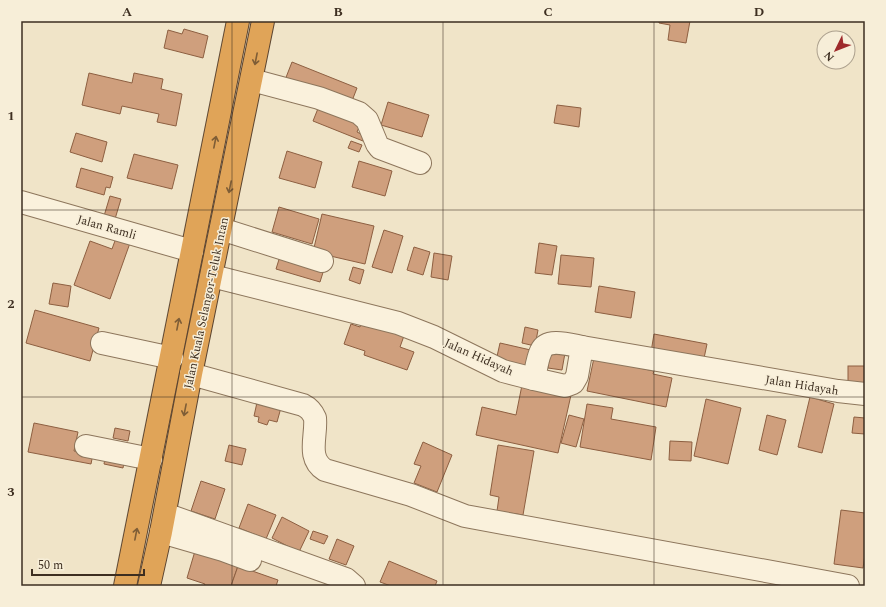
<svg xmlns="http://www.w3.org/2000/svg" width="886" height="607" font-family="Spectral,serif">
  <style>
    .building { fill: #cf9f7d; stroke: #8d5f41 }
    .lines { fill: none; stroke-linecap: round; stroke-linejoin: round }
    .minor-casing { stroke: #8d765c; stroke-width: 24 }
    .highway-casing { stroke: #5b4430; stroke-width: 24 }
    .minor { stroke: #faf1dc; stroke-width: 22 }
    .highway { stroke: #e0a458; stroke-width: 22 }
    .oneway { stroke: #7e5d36 }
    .grid { fill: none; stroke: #3d2e20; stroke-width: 1; stroke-opacity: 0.55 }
    .labels { text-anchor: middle; stroke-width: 3; stroke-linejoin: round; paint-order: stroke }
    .street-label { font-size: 12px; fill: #3d2e20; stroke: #f7eed8 }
    .neatline { fill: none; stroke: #3d2e20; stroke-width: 1.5 }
    .grid-label { font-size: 13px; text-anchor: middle; font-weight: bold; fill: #3d2e20 }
  </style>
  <rect width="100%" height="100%" fill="#f0e4c8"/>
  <g class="building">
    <path d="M 659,21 L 690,21 L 686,43 L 668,40 L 670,25 L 659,23 Z"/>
    <path d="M 184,29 L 208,36 L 203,58 L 164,48 L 168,30 L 182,34 Z"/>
    <path d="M 292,62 L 357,88 L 350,106 L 285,80 Z"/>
    <path d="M 89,73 L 132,83 L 134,73 L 163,79 L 161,89 L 182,94 L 176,126 L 157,122 L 159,114 L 122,106 L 120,114 L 82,105 Z"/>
    <path d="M 321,101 L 363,118 L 357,132 L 365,136 L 363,141 L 313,121 Z"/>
    <path d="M 388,102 L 429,115 L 422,137 L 381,125 Z"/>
    <path d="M 557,105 L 581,108 L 579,127 L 554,123 Z"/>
    <path d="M 76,133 L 107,142 L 102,162 L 70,152 Z"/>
    <path d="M 351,141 L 362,145 L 359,152 L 348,148 Z"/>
    <path d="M 287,151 L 322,162 L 315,188 L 279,178 Z"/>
    <path d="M 134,154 L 178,165 L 172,189 L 127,178 Z"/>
    <path d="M 359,161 L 392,171 L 385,196 L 352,187 Z"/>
    <path d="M 81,168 L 113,177 L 110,188 L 106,187 L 104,195 L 76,187 Z"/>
    <path d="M 110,196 L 121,199 L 115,219 L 104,216 Z"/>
    <path d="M 279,207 L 319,219 L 312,244 L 272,232 Z"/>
    <path d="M 322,214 L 374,226 L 365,264 L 313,252 Z"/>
    <path d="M 384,230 L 403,236 L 392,273 L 372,267 Z"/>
    <path d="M 116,238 L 130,243 L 110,299 L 74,285 L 90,241 L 112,249 Z"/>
    <path d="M 539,243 L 557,246 L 552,275 L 535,273 Z"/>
    <path d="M 414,247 L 430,252 L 423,275 L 407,270 Z"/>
    <path d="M 281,253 L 325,266 L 320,282 L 276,269 Z"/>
    <path d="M 434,253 L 452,256 L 448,280 L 431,277 Z"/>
    <path d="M 561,255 L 594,258 L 591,287 L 558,284 Z"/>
    <path d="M 353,267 L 364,270 L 360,284 L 349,280 Z"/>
    <path d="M 53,283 L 71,286 L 68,307 L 49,304 Z"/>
    <path d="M 599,286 L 635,292 L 631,318 L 595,312 Z"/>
    <path d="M 35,310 L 99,328 L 90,361 L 26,343 Z"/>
    <path d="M 363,318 L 405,333 L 400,347 L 414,352 L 407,370 L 364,355 L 365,351 L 344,344 L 351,324 L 360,327 Z"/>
    <path d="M 525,327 L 538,330 L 535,346 L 522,343 Z"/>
    <path d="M 654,334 L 707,344 L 703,363 L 651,352 Z"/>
    <path d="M 500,343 L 535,351 L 531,369 L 496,361 Z"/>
    <path d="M 550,351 L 565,353 L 562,370 L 548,368 Z"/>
    <path d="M 595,353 L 625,365 L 654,371 L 653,374 L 672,378 L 666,407 L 587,391 Z"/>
    <rect x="848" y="366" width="17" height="20"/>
    <path d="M 522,385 L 571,395 L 558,453 L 476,435 L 482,407 L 516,415 Z"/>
    <path d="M 810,397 L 834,404 L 822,453 L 798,447 Z"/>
    <path d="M 258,398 L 282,404 L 277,422 L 269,420 L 267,425 L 258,422 L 259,417 L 254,416 Z"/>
    <path d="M 706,399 L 741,408 L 728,464 L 694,456 Z"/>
    <path d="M 587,404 L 613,408 L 611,419 L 656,427 L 651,460 L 580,447 Z"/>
    <path d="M 569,415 L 584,419 L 576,447 L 561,443 Z"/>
    <path d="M 767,415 L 786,420 L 777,455 L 759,450 Z"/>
    <path d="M 854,417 L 865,418 L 865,434 L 852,433 Z"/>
    <path d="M 34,423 L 78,432 L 74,451 L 93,454 L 91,464 L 28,452 Z"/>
    <path d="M 115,428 L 130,431 L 128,441 L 113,438 Z"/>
    <path d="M 670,441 L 692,442 L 691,461 L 669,460 Z"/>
    <path d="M 423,442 L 452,455 L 437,492 L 414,483 L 421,466 L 414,464 Z"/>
    <path d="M 229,445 L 246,449 L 242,465 L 225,461 Z"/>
    <path d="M 498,445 L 534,451 L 523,515 L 497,511 L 499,497 L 490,495 Z"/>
    <path d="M 106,453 L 125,457 L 123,468 L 104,464 Z"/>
    <path d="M 201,481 L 225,489 L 215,519 L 191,511 Z"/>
    <path d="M 248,504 L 276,515 L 266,539 L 239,528 Z"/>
    <path d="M 841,510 L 865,513 L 865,554 L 863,568 L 834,564 Z"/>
    <path d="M 282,517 L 309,531 L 299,552 L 272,538 Z"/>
    <path d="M 313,531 L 328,536 L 324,544 L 310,539 Z"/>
    <path d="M 337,539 L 354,546 L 346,565 L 329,559 Z"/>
    <path d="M 195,551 L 238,566 L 231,586 L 204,586 L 205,584 L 187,578 Z"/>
    <path d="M 389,561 L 437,581 L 435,586 L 391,586 L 380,582 Z"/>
    <path d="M 238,566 L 278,580 L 276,586 L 231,586 Z"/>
  </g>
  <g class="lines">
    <g class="minor-casing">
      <g id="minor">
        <path d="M 252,80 L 319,98 L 359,113 L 367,120 L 377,144 L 380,148 L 420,163"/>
        <path d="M 21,202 L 192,251"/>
        <path d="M 221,229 L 322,261"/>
        <path d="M 212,276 L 398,323 L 434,337 L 503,371 L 534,379 L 565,386 L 573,383 L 577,376 L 582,347 L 838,391 L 865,394"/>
        <path d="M 102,343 L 172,358"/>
        <path d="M 191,374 L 303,405 C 309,408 312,411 315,418 C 317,436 306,458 325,470 L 411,495 L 465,516 L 848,586"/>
        <path d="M 534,379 C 536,370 537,359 541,351 C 547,337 571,345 582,347"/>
        <path d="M 86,446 L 151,459"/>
        <path d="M 165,514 L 346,579 L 354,586"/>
        <path d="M 161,532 L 223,550 L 250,560"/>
      </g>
    </g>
    <g class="highway-casing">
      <g id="highway">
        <path d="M 125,586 L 238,21"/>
        <path d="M 149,586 L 161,532 L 191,374 L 263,21"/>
      </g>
    </g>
    <use href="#minor" class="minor"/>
    <use href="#highway" class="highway"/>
  </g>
  <defs><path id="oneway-shaft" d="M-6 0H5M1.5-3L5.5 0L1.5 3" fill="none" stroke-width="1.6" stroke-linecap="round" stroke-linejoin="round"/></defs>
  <g class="oneway">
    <use href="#oneway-shaft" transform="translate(256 59) rotate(101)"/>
    <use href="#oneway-shaft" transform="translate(215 142) rotate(-79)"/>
    <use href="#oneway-shaft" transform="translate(230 187) rotate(101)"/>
    <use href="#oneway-shaft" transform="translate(178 324) rotate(-79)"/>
    <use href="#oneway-shaft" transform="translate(185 410) rotate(101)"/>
    <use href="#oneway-shaft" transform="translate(136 534) rotate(-79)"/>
  </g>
  <path class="grid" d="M 232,21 L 232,586M 443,21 L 443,586M 654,21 L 654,586M 21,210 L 865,210M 21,397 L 865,397"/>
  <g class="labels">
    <g class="street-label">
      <text transform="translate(107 227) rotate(16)" y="4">Jalan Ramli</text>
      <text transform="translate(206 303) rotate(-78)" y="4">Jalan Kuala Selangor-Teluk Intan</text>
      <text transform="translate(479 357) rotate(24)" y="4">Jalan Hidayah</text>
      <text transform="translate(802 385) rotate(9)" y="4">Jalan Hidayah</text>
    </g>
  </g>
  <rect width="886" height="607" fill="none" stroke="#f7eed8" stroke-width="44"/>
  <g transform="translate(836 50) rotate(227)"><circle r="19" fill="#f7eed8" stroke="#ada18e"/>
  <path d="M0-3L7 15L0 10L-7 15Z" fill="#9e2a2b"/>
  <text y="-6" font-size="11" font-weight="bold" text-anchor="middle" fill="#3d2e20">N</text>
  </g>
  <path d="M32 569v6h112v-6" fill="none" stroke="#3d2e20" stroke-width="2"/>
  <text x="38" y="569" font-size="12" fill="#3d2e20" stroke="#f7eed8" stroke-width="3" paint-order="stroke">50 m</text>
  <rect x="22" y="22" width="842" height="563" class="neatline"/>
  <g class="grid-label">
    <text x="127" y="16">A</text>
    <text x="338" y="16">B</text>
    <text x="548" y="16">C</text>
    <text x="759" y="16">D</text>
    <text x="11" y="120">1</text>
    <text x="11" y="308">2</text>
    <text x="11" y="496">3</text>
  </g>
</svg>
